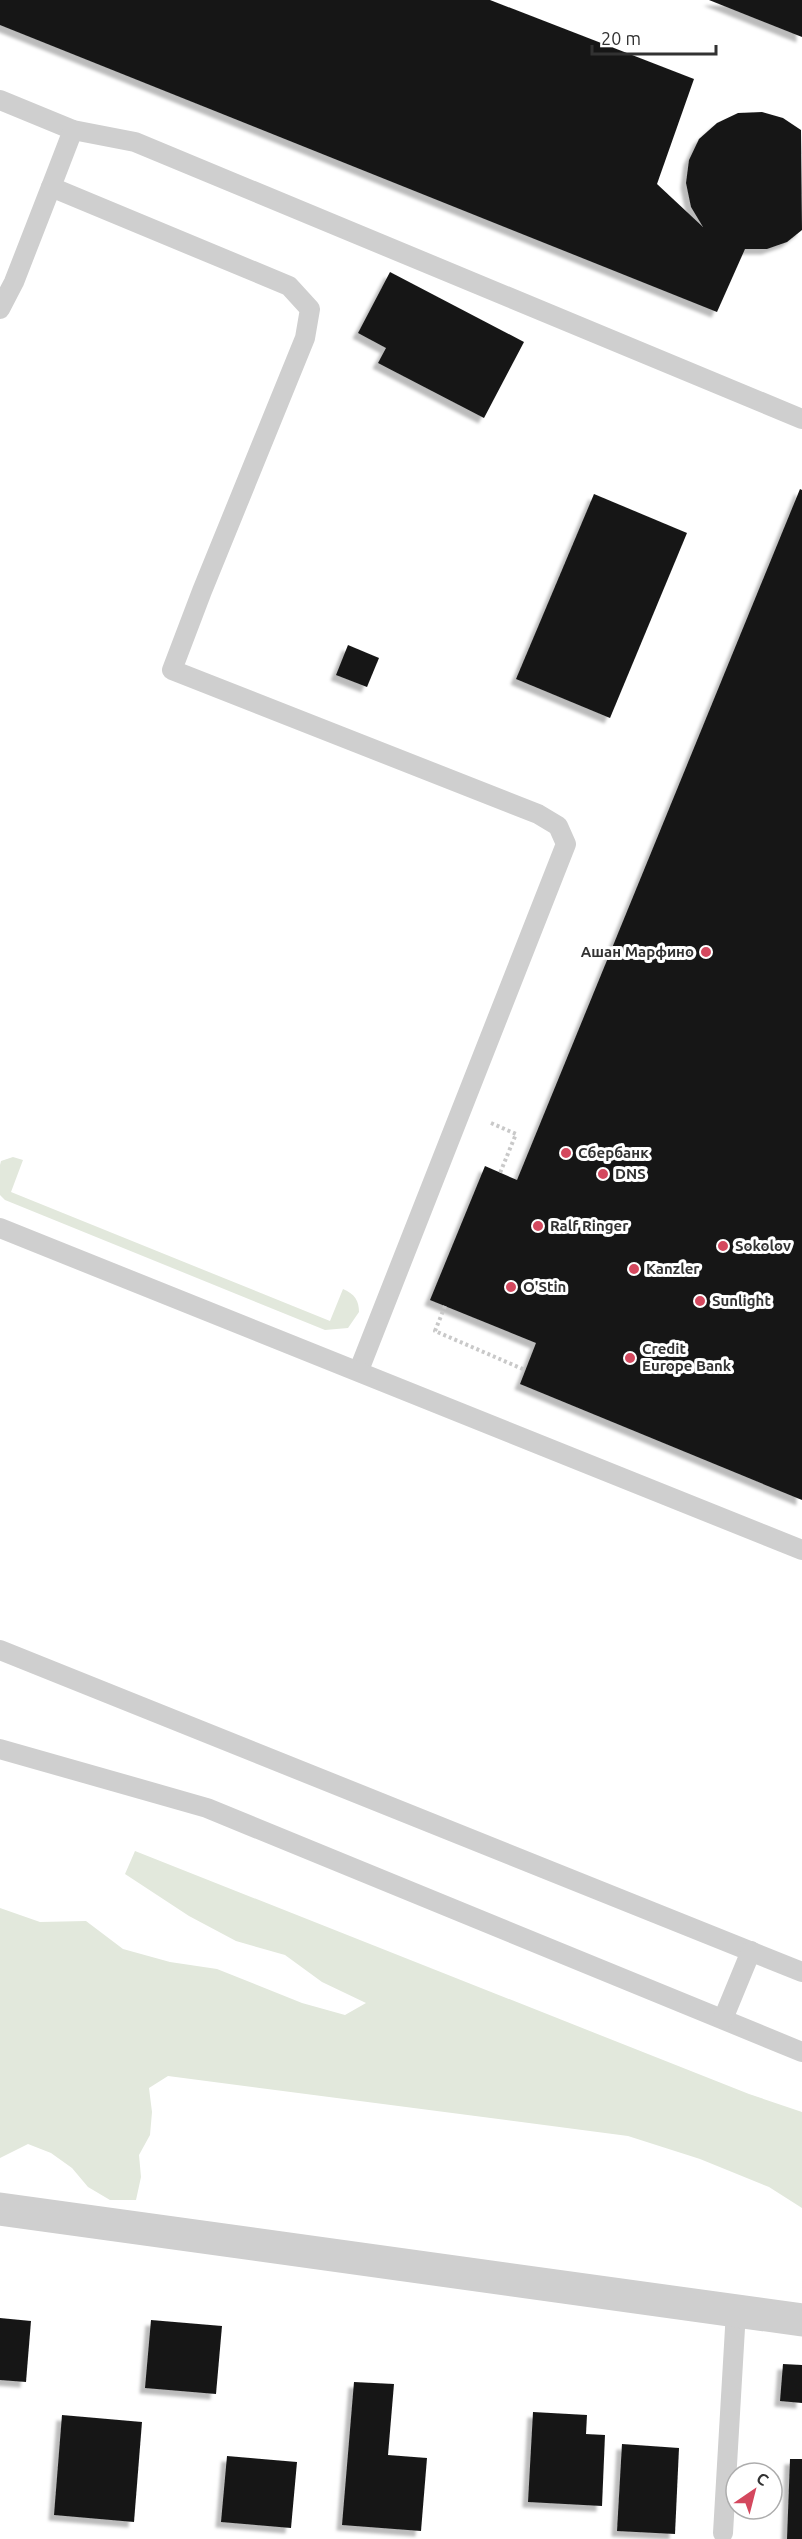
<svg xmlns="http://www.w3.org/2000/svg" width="802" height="2539" font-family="Ubuntu,sans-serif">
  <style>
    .green { fill: #e2e8dc }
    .building { fill: #191919; filter: url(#shadow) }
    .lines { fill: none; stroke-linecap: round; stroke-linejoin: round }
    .path { stroke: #c9c9c9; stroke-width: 4; stroke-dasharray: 3 3; stroke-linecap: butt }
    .service { stroke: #cfcfcf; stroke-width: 20 }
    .minor { stroke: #cfcfcf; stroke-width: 33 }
    .poi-dot { fill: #d4485e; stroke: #fff; stroke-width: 2 }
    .labels { text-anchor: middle; stroke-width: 6; stroke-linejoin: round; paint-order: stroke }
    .poi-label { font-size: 15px; font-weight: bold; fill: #323232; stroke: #fff; text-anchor: start }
  </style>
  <defs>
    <filter id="shadow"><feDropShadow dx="-5.5" dy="5.5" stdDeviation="1.5" flood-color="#0004"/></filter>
  </defs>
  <rect width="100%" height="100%" fill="#fff"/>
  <g class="green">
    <path d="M 13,1157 L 23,1160 L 11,1192 L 330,1321 L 343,1289 C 355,1294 359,1301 359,1312 L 348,1328 L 325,1330 L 5,1200 L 0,1195 L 0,1165 L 1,1161 Z"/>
    <path d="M 135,1851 L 749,2094 L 802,2112 L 802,2208 L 769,2187 L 700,2159 L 628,2136 L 168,2076 L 149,2088 L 152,2112 L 150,2135 L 139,2155 L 141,2177 L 136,2200 L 110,2200 L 88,2187 L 72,2168 L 51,2153 L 28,2144 L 0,2158 L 0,1908 L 40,1922 L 86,1921 L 123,1949 L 170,1962 L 217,1969 L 302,2003 L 345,2015 L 366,2003 L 322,1982 L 285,1955 L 236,1941 L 189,1916 L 125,1874 Z"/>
  </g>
  <g class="building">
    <path d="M 0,0 L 490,0 L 694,79 L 657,184 L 703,227 L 691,207 L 686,183 L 689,160 L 699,139 L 717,123 L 738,113 L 762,112 L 783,118 L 801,130 L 802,230 L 787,242 L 767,249 L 745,249 L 717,312 L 0,25 Z"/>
    <path d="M 709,0 L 802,0 L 802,37 Z"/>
    <path d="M 390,272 L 524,342 L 484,418 L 378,363 L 386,348 L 358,333 Z"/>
    <path d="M 800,489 L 802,490 L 802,1500 L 520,1384 L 536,1343 L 430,1300 L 485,1166 L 517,1180 Z"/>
    <path d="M 594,494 L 687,533 L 610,718 L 516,679 Z"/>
    <path d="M 348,645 L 379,658 L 367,687 L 336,675 Z"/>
    <path d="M 0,2318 L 31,2321 L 26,2382 L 0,2380 Z"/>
    <path d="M 151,2320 L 222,2326 L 216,2394 L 145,2388 Z"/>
    <path d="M 783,2364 L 802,2365 L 802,2403 L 780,2401 Z"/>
    <path d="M 354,2382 L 394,2384 L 388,2455 L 427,2458 L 421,2531 L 342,2525 Z"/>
    <path d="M 533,2412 L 587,2415 L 586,2434 L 605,2435 L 602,2506 L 528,2502 Z"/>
    <path d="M 62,2415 L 142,2422 L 134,2522 L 54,2515 Z"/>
    <path d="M 622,2444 L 679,2448 L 675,2534 L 617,2531 Z"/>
    <path d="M 227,2456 L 297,2462 L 291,2528 L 221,2522 Z"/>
    <path d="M 790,2459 L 802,2459 L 802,2539 L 787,2539 Z"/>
  </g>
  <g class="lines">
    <g class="path">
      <path d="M 491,1123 L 516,1134 L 500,1173"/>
      <path d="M 445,1306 L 435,1331 L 525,1370"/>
    </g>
    <g class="service">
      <path d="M 0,100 L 73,130 L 135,142 L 802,419"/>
      <path d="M 51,187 L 73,130"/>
      <path d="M 0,309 L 14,282 L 51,187 L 289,286 L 310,309 L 305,338 L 202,591 L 172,670 L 538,814 L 558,826 L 566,844 L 359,1370"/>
      <path d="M 0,1228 L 802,1550"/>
      <path d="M 0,1650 L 802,1972"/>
      <path d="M 0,1749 L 207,1808 L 802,2052"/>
      <path d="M 723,2019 L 751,1951"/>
      <path d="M 723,2533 L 736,2311"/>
    </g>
    <path class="minor" d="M 0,2209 L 802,2320"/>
  </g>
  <g class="poi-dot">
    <circle cx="706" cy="952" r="6"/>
    <circle cx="566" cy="1153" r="6"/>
    <circle cx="603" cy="1174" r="6"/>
    <circle cx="538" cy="1226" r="6"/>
    <circle cx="723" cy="1246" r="6"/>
    <circle cx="634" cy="1269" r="6"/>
    <circle cx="511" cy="1287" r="6"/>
    <circle cx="700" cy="1301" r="6"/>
    <circle cx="630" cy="1358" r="6"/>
  </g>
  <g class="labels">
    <g class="poi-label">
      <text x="694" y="957" text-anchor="end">Ашан Марфино</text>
      <text x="578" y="1158">Сбербанк</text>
      <text x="615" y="1179">DNS</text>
      <text x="550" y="1231">Ralf Ringer</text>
      <text x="735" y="1251">Sokolov</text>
      <text x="646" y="1274">Kanzler</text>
      <text x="523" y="1292">O'Stin</text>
      <text x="712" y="1306">Sunlight</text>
      <text x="642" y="1354">Credit<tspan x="642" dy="17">Europe Bank</tspan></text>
    </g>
  </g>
  <g transform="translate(754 2491) rotate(35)"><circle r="28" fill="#ffffff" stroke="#adadad" stroke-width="1.5"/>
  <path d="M0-4.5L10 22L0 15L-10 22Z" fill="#d4485e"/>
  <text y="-9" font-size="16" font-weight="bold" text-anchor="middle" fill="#323232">С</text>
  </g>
  <path d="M592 45v9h124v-9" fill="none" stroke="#323232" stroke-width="3"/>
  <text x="601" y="45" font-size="18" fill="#323232" stroke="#ffffff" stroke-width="4.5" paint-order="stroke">20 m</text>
</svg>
